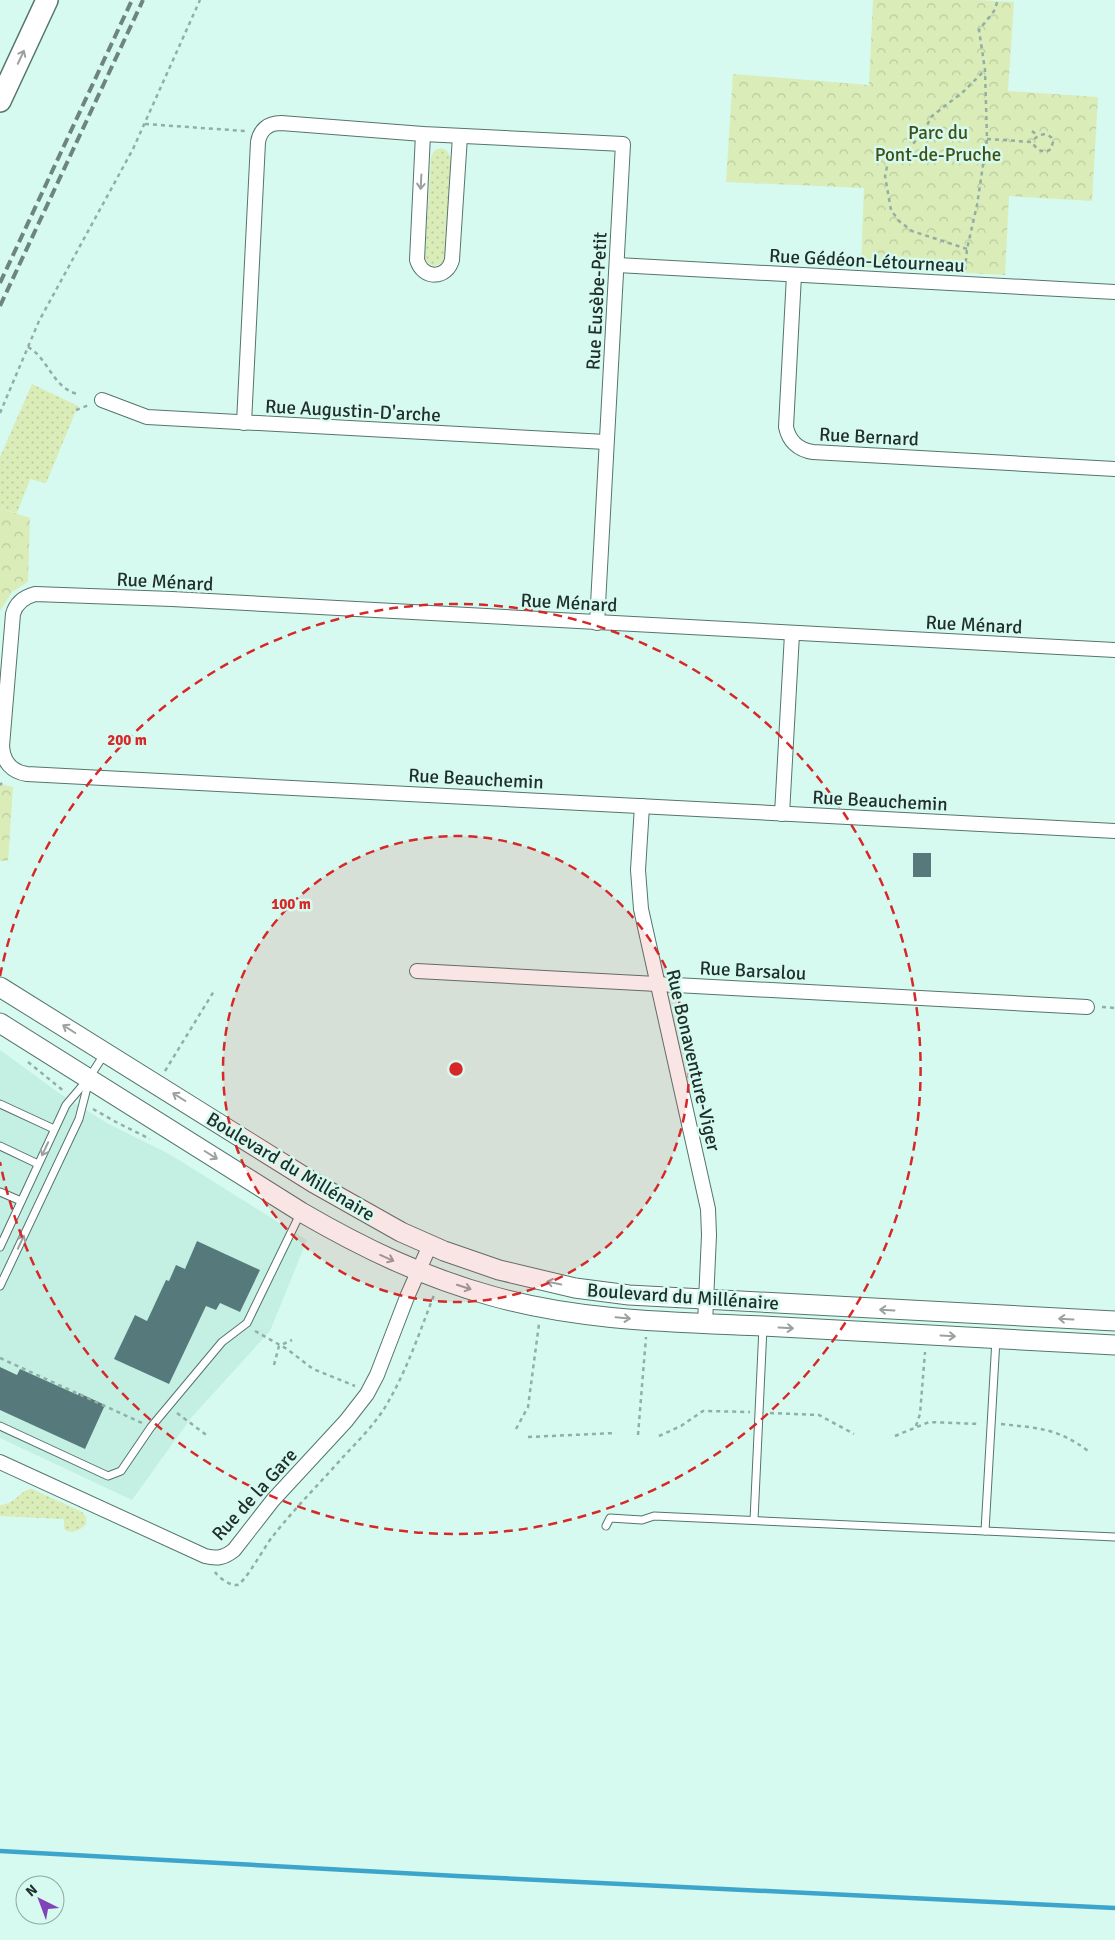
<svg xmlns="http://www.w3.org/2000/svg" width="1115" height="1940" font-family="Signika,sans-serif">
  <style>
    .built { fill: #c4f0e3 }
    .grass { fill: url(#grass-dots) }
    .park { fill: url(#park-crowns) }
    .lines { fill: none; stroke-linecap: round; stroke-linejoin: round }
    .stream { stroke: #3da4cc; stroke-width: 4.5 }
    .building { fill: #567a7c }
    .lane-casing { stroke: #55756c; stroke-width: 9 }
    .street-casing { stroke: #55756c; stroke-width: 16 }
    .secondary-casing { stroke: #55756c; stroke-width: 21 }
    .primary-casing { stroke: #55756c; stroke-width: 24 }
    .path { stroke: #92aea5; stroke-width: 2.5; stroke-dasharray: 4 4; stroke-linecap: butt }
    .lane { stroke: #fff; stroke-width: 7 }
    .street { stroke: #fff; stroke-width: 14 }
    .secondary { stroke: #fff; stroke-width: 19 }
    .primary { stroke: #fff; stroke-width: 21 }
    .rail { stroke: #6e857e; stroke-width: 4; stroke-dasharray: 10 5; stroke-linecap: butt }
    .oneway { stroke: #9ba1a0 }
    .ring { fill: none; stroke: #d62828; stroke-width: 2.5; stroke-dasharray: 9 6 }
    .labels { text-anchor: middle; stroke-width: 5; stroke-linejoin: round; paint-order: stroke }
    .park-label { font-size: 19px; fill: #405016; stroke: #d6faef }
    .street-label { font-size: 19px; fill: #212f2b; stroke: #d6faef }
    .centre { fill: #d62828; stroke: #d6faef; stroke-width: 2.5 }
    .ring-label { font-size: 15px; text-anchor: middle; font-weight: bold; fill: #d62828; stroke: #d6faef; stroke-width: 5; stroke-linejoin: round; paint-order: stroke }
  </style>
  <defs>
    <pattern id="grass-dots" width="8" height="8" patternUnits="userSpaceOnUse" patternTransform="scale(1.25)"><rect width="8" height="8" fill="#daecb8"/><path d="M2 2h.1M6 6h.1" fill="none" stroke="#bbcb9e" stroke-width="1.8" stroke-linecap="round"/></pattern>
    <pattern id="park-crowns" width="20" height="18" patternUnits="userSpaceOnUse" patternTransform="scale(1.25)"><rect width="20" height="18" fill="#daecb8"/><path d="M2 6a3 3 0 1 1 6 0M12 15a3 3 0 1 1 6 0" fill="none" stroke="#bbcb9e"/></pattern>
  </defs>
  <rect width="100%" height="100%" fill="#d6faef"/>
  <path class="built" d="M 0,1050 L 59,1093 L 107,1123 L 171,1155 L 307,1240 L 270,1331 L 191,1418 L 132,1500 L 0,1438 Z"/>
  <g class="grass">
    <path d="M 442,148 L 447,151 L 451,159 L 445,257 L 442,263 L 434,266 L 426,262 L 425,256 L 431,157 L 435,150 Z"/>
    <path d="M 32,384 L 78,406 L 46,483 L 30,479 L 17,513 L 0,508 L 0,457 Z"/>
    <path d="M 32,1489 L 82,1512 L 86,1517 L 86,1524 C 81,1530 71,1535 64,1529 L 64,1519 L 0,1516 L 0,1505 C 17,1504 19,1490 32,1489 Z"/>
  </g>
  <g class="park">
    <path d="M 873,0 L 977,0 L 1014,2 L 1008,91 L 1098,97 L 1092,201 L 1009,196 L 1005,275 L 861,267 L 864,188 L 726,182 L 733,74 L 869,85 Z"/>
    <path d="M 0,508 L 30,518 L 28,582 L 12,592 L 0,611 Z"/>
    <path d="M 0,784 L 13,787 L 8,861 L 0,861 Z"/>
  </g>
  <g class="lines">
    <path class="stream" d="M 0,1851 L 457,1876 L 1115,1908"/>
  </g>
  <g class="building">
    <rect x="913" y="853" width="18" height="24"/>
    <path d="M 197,1241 L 260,1270 L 240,1312 L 220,1303 L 216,1310 L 206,1306 L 169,1384 L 114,1359 L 135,1315 L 147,1321 L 166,1280 L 169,1281 L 176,1265 L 185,1269 Z"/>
    <path d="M 0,1367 L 17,1375 L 20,1369 L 78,1395 L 79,1393 L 105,1405 L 85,1449 L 0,1410 Z"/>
  </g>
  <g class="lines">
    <g class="lane-casing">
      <g id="lane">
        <path d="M 0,1104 L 54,1129"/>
        <path d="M 0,1146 L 38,1164"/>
        <path d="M 0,1192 L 21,1201"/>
        <path d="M 0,1247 L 66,1105 L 89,1078 L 105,1053"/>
        <path d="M 0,1286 L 79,1119 L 89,1080"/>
        <path d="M 0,1426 L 108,1476 L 121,1471 L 151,1427 L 222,1342 L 247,1323 L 301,1212"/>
        <path d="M 754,1520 L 763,1327"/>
        <path d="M 606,1526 L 610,1518 L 642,1520 L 654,1516 L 1115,1537"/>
        <path d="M 985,1531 L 996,1339"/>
      </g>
    </g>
    <g class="street-casing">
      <g id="street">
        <path d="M 423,134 L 417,260 C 423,280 447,279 452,260 L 460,136"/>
        <path d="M 617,265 L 1115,292"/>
        <path d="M 794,275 L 786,427 C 789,441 798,450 813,452 L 1115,469"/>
        <path d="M 102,400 L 147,417 L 606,442"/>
        <path d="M 244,423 L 258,142 C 260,130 268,123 281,123 L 423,134 L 623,144 L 597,623"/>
        <path d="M 1115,650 L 172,599 L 35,594 C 24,597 16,603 13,614 L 2,746 C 3,762 12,772 27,774 L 1115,831"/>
        <path d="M 642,806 L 638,870 L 641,909 L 708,1209 L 709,1235 L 705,1324"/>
        <path d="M 782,814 L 792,634"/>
        <path d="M 417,971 L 1087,1007"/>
        <path d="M 0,1462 L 205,1556 C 217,1559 224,1558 234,1550 L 273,1500 L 346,1421 L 367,1394 L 377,1375 L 407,1297 L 430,1245"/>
      </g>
    </g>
    <g class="secondary-casing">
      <g id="secondary">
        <path d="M 0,987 L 314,1183 L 401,1232 L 444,1251 L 499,1270 L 575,1288 L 629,1295 L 1115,1321"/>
        <path d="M 0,1023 L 301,1212 C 363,1248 423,1277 492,1296 C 580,1321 673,1322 763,1326 C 880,1332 998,1339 1115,1345"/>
      </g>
    </g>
    <g class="primary-casing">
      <path id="primary" d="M 0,101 L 47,0"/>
    </g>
    <g class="path">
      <path d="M 145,124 L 245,131"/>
      <path d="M 1032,131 L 1038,136"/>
      <path d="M 987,139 L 1032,142 C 1036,149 1043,155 1051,149 L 1053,142 L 1052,138 C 1045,131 1037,135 1032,142"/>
      <path d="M 967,249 L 912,231 L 899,221 L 891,210 L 885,176 L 888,162 L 893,157 L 911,146 L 922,134 L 932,116 L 963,92 L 985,70"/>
      <path d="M 965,270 L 967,249 L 977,205 L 987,139 L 985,70 L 979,30 L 994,11 L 998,0"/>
      <path d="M 28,347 C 49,359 52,387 77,394"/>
      <path d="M 76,410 L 89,405"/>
      <path d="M 0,413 L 39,321 L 133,149 L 200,0"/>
      <path d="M 0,785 L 2,783"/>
      <path d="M 1102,1007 L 1115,1008"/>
      <path d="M 28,1062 L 65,1092"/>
      <path d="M 165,1071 L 214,991"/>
      <path d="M 93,1109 L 116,1122 L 150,1139"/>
      <path d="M 255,1331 L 287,1349 L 313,1369 L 355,1386"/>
      <path d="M 0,1358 L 142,1423"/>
      <path d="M 274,1365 L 279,1346 L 292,1340"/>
      <path d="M 177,1413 L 209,1437"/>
      <path d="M 770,1413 L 819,1415 L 854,1434"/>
      <path d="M 1001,1424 C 1037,1428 1058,1428 1088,1451"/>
      <path d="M 916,1426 L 920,1414 L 925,1352"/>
      <path d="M 516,1429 L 528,1407 L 539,1324"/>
      <path d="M 638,1435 L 646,1337"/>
      <path d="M 659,1436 L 681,1426 L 703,1411 L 750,1412"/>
      <path d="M 895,1436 L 929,1422 L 980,1424"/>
      <path d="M 528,1437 L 616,1433"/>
      <path d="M 215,1572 C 218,1577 230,1586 237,1585 C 245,1583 266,1544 273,1536 C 295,1508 320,1483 344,1456 C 359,1440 376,1423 387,1404 C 407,1370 420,1331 434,1295"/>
    </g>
    <use href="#lane" class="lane"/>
    <use href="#street" class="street"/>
    <use href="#secondary" class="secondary"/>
    <use href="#primary" class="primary"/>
    <g class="rail">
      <path d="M 0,283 L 132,0"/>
      <path d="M 0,306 L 143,0"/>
    </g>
  </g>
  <defs><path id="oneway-shaft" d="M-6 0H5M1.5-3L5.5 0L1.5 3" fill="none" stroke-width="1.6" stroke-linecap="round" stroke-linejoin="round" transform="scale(1.25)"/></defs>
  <g class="oneway">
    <use href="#oneway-shaft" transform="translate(21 57) rotate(-65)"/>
    <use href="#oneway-shaft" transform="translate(421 182) rotate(93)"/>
    <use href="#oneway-shaft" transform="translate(69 1029) rotate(-148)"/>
    <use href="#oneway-shaft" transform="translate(179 1097) rotate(-148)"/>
    <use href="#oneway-shaft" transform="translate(45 1149) rotate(115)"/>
    <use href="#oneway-shaft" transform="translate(211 1155) rotate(32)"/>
    <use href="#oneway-shaft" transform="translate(21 1242) rotate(-65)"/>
    <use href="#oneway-shaft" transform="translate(387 1258) rotate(24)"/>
    <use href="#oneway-shaft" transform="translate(554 1283) rotate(-168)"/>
    <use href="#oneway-shaft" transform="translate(464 1287) rotate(18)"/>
    <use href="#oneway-shaft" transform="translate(887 1310) rotate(-177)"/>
    <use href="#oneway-shaft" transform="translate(623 1318) rotate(5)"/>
    <use href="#oneway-shaft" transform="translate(1066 1319) rotate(-177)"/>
    <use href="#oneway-shaft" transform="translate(786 1328) rotate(3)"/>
    <use href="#oneway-shaft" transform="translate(948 1336) rotate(3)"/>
  </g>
  <circle cx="456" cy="1069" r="233" fill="#d62828" fill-opacity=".12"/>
  <g class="ring">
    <circle cx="456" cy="1069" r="233"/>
    <path d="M0 976A465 465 0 1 1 0 1162"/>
  </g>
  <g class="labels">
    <g class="park-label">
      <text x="938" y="139">Parc du<tspan x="938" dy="22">Pont-de-Pruche</tspan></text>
    </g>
    <g class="street-label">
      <text transform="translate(867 260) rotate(3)" y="7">Rue Gédéon-Létourneau</text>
      <text transform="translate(596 301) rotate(-87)" y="7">Rue Eusèbe-Petit</text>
      <text transform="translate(353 410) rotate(3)" y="7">Rue Augustin-D'arche</text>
      <text transform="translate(869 436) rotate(3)" y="7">Rue Bernard</text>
      <text transform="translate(165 581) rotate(3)" y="7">Rue Ménard</text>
      <text transform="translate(569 602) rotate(3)" y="7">Rue Ménard</text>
      <text transform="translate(974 624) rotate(3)" y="7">Rue Ménard</text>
      <text transform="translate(476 778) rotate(3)" y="7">Rue Beauchemin</text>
      <text transform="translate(880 800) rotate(3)" y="7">Rue Beauchemin</text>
      <text transform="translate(753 970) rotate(3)" y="7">Rue Barsalou</text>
      <text transform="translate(694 1060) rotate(77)" y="7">Rue Bonaventure-Viger</text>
      <text transform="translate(291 1166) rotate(31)" y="7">Boulevard du Millénaire</text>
      <text transform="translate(683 1296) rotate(4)" y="7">Boulevard du Millénaire</text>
      <text transform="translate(254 1494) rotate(-48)" y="7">Rue de la Gare</text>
    </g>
  </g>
  <circle cx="456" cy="1069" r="8" class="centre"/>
  <g class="ring-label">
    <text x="127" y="745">200 m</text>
    <text x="291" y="909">100 m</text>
  </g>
  <g transform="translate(40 1900) rotate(318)"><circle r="24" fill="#d6faef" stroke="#8ea9a1"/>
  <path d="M0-4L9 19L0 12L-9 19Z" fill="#8243b8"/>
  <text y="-8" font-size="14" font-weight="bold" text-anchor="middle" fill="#212f2b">N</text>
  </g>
</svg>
